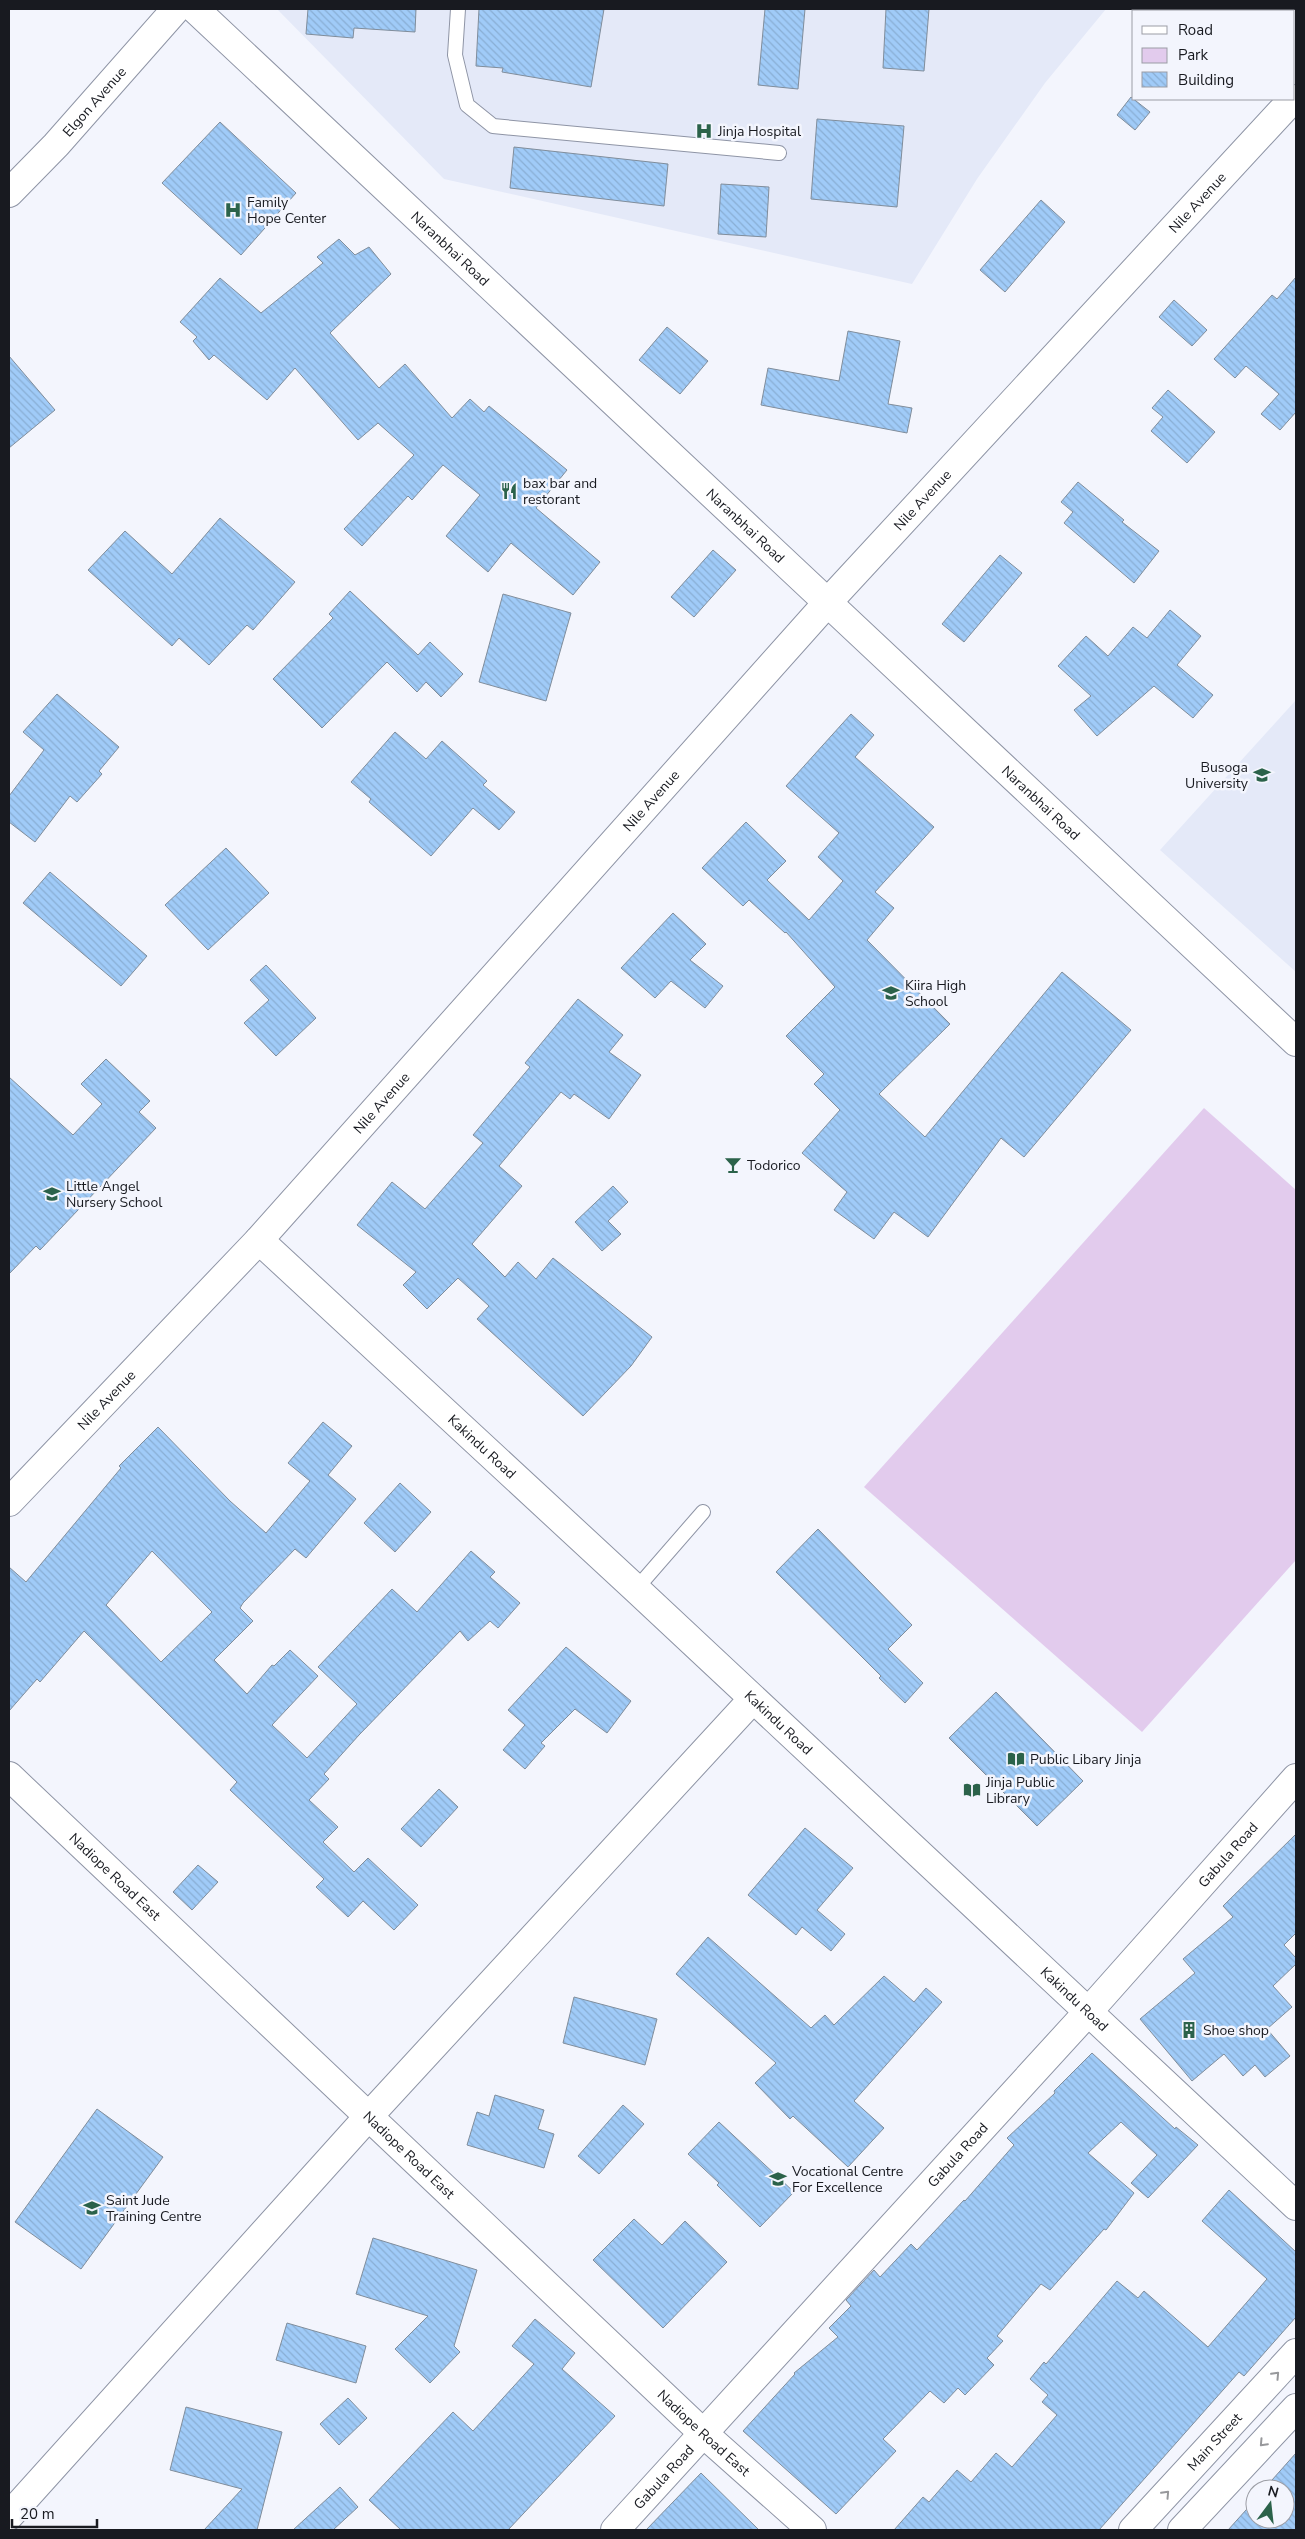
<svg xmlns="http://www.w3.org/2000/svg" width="1305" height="2539" font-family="'Nunito Sans',sans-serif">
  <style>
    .built { fill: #e4e9f8 }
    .green { fill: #e2cbed }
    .building { fill: url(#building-back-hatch); stroke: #808d9b; fill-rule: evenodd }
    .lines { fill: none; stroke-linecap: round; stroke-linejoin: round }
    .lane-casing { stroke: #8e94a5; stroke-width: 16 }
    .street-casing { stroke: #8e94a5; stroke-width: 30 }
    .secondary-casing { stroke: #8e94a5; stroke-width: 30 }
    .lane { stroke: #fff; stroke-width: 14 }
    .street { stroke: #fff; stroke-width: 28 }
    .secondary { stroke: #fff; stroke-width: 28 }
    .oneway { stroke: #97989b }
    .labels { text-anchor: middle; stroke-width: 5; stroke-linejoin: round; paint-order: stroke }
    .street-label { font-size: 14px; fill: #181a20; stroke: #f3f5fd }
    .poi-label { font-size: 14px; fill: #181a20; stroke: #f3f5fd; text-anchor: start }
  </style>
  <defs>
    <pattern id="building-back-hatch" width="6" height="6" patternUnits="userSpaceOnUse" patternTransform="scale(1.25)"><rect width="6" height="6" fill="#a0cbf8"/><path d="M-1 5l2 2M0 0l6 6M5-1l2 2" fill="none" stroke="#89aed4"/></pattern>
  </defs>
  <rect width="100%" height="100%" fill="#f3f5fd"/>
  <g class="built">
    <path d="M 277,9 L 1106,9 L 1045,83 L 977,179 L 912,284 L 444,179 Z"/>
    <path d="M 1296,700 L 1296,972 L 1160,850 Z"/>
  </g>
  <path class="green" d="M 1204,1108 L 1296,1190 L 1296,1560 L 1142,1732 L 864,1487 Z"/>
  <g class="building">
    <path d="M 308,9 L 416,9 L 415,32 L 354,28 L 353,38 L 306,34 Z"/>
    <path d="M 479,9 L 604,9 L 591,87 L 502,72 L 503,68 L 476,66 Z"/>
    <path d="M 765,9 L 805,9 L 798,89 L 758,85 Z"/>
    <path d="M 886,9 L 929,9 L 924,71 L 883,68 Z"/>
    <path d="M 1131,97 L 1150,112 L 1135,130 L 1117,115 Z"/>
    <path d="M 817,119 L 904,126 L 897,207 L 811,199 Z"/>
    <path d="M 220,122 L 296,193 L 241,255 L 162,183 Z"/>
    <path d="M 514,147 L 668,164 L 664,206 L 510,188 Z"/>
    <path d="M 721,184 L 769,187 L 766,237 L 718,234 Z"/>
    <path d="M 1041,200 L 1065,222 L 1005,292 L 980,270 Z"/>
    <path d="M 339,239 L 355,255 L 369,247 L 391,274 L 330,333 L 379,388 L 405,364 L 452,418 L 470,399 L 484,412 L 489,406 L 567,470 L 536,508 L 600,562 L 573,595 L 511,543 L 488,572 L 446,536 L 480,495 L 443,465 L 412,500 L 408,496 L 362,546 L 344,529 L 414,455 L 378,423 L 358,440 L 295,368 L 267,400 L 214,355 L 209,360 L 193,341 L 197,337 L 180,322 L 220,278 L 261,313 L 323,263 L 317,257 Z"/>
    <path d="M 1296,277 L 1296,412 L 1280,430 L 1261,414 L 1279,394 L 1246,366 L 1235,378 L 1214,359 L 1272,295 L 1277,299 Z"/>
    <path d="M 1174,300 L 1207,330 L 1192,346 L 1159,317 Z"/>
    <path d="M 667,327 L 708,361 L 680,394 L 639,360 Z"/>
    <path d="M 848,331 L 900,341 L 888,404 L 912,408 L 907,433 L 761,405 L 768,368 L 839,381 Z"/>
    <path d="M 9,356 L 55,410 L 9,448 Z"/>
    <path d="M 1168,390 L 1215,432 L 1187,463 L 1151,431 L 1163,417 L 1152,408 Z"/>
    <path d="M 1078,482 L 1124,520 L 1122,522 L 1159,551 L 1134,583 L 1064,523 L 1073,512 L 1061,502 Z"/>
    <path d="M 220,518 L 295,582 L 253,630 L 247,625 L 209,665 L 179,638 L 172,646 L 88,570 L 125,531 L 172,574 Z"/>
    <path d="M 713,550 L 736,570 L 694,617 L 671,597 Z"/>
    <path d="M 1000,555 L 1022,573 L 964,642 L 942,624 Z"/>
    <path d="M 350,591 L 418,655 L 430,642 L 463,674 L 441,697 L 426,682 L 417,692 L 387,662 L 322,728 L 273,679 L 333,618 L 329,614 Z"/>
    <path d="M 503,594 L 571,613 L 546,701 L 479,682 Z"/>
    <path d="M 1170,610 L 1201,636 L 1177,665 L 1213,695 L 1193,718 L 1154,686 L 1097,736 L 1074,710 L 1091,696 L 1058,666 L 1086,636 L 1108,656 L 1133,627 L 1147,638 Z"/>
    <path d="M 57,694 L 119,747 L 99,771 L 102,774 L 77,802 L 70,796 L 35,842 L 9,822 L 9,796 L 44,750 L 23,732 Z"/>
    <path d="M 851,714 L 874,735 L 855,757 L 934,827 L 875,892 L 894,908 L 867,940 L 950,1024 L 879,1094 L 925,1137 L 1062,972 L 1131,1030 L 1024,1157 L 1001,1138 L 928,1237 L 894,1212 L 874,1239 L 834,1210 L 847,1192 L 802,1153 L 840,1110 L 814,1084 L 824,1074 L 786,1036 L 835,987 L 786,932 L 785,933 L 749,900 L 743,906 L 702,868 L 746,822 L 786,861 L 767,880 L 809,920 L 843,881 L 818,857 L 839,833 L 786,786 Z"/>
    <path d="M 395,732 L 426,759 L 442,741 L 487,781 L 483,785 L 515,812 L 499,830 L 473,808 L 431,856 L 369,802 L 371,799 L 351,782 Z"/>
    <path d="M 226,848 L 269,893 L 208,950 L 165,905 Z"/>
    <path d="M 50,872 L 147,956 L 121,986 L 23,903 Z"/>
    <path d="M 673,913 L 706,944 L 690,960 L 723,986 L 705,1008 L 671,981 L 655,998 L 621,968 Z"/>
    <path d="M 266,965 L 316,1018 L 276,1056 L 244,1023 L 269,1000 L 250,980 Z"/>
    <path d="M 578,999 L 623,1035 L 609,1052 L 641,1075 L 609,1119 L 574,1094 L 570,1099 L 561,1092 L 499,1166 L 522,1186 L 472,1244 L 505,1277 L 518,1262 L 536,1279 L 553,1258 L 652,1337 L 631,1366 L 583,1416 L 477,1319 L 489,1306 L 458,1278 L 427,1309 L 403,1285 L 416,1272 L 357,1225 L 392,1182 L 425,1209 L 483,1143 L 473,1135 L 530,1067 L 525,1063 Z"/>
    <path d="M 106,1059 L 150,1101 L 139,1112 L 156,1128 L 40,1250 L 36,1246 L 9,1274 L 9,1077 L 73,1135 L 102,1104 L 81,1084 Z"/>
    <path d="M 613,1186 L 628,1202 L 608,1221 L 621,1234 L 602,1251 L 575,1222 Z"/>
    <path d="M 323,1422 L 352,1446 L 328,1475 L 356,1499 L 306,1558 L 295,1549 L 243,1603 L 240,1608 L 253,1621 L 214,1660 L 247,1694 L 272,1665 L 274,1666 L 290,1650 L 318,1676 L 272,1725 L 307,1758 L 357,1704 L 318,1667 L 392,1589 L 417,1612 L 471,1551 L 495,1572 L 490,1577 L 520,1603 L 498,1628 L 490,1621 L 468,1641 L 460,1631 L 359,1735 L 324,1774 L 329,1779 L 309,1800 L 338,1827 L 323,1842 L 354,1872 L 368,1858 L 418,1905 L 394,1930 L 363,1901 L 348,1917 L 316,1887 L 324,1879 L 230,1790 L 237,1782 L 84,1631 L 40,1682 L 37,1679 L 9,1711 L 9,1567 L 26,1582 L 121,1468 L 119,1466 L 158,1427 L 230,1501 L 266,1533 L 310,1481 L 288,1463 ZM 152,1551 L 212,1612 L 161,1662 L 106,1605 Z"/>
    <path d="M 400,1483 L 431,1512 L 395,1552 L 364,1523 Z"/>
    <path d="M 818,1529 L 912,1625 L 888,1649 L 923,1683 L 905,1703 L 879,1678 L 881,1676 L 858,1653 L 776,1572 Z"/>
    <path d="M 566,1647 L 631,1701 L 607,1733 L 575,1709 L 541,1743 L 545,1746 L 525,1769 L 503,1750 L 525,1725 L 508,1710 Z"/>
    <path d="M 996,1692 L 1083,1781 L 1037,1826 L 949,1738 Z"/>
    <path d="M 439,1789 L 458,1807 L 421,1847 L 401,1829 Z"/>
    <path d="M 805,1828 L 853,1868 L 817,1910 L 845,1934 L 831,1951 L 802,1927 L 796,1935 L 748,1895 Z"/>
    <path d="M 1296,1834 L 1296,1933 L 1284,1945 L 1296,1958 L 1296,1964 L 1273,1986 L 1292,2007 L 1267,2029 L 1290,2056 L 1265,2077 L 1255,2065 L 1243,2076 L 1224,2054 L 1192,2081 L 1140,2019 L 1195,1973 L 1183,1959 L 1233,1917 L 1223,1906 Z"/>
    <path d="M 198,1865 L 218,1882 L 192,1910 L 173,1892 Z"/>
    <path d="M 708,1937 L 811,2028 L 825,2015 L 834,2025 L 884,1976 L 914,2002 L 926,1988 L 942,2002 L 854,2101 L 884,2128 L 848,2167 L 793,2116 L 790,2119 L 755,2083 L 776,2063 L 676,1974 Z"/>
    <path d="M 574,1997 L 657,2019 L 645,2065 L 563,2043 Z"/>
    <path d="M 1092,2053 L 1175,2129 L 1176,2127 L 1198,2145 L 1148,2198 L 1131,2183 L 1157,2155 L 1121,2122 L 1088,2153 L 1134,2193 L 1106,2230 L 1104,2229 L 1050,2290 L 1041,2284 L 997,2336 L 1003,2341 L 987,2358 L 994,2365 L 965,2395 L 958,2388 L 944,2403 L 930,2391 L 883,2439 L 896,2451 L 836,2514 L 743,2431 L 795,2374 L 794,2373 L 838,2337 L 829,2328 L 851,2306 L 846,2300 L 874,2270 L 880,2277 L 911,2244 L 917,2250 L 964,2200 L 965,2201 L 1014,2145 L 1007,2138 L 1055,2093 L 1054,2091 Z"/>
    <path d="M 495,2095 L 544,2110 L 538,2129 L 554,2134 L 544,2168 L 467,2145 L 477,2112 L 489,2116 Z"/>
    <path d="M 623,2105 L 644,2124 L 599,2174 L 578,2156 Z"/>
    <path d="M 97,2109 L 163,2157 L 81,2269 L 15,2222 Z"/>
    <path d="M 719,2122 L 794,2192 L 760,2227 L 717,2185 L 719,2183 L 688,2154 Z"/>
    <path d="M 1229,2190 L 1296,2252 L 1296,2317 L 1244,2376 L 1239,2372 L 1099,2530 L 894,2530 L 923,2497 L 929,2502 L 957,2470 L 971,2482 L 996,2453 L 1012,2467 L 1057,2415 L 1042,2402 L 1048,2395 L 1030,2379 L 1044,2362 L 1046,2364 L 1117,2281 L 1138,2298 L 1144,2291 L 1208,2347 L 1267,2279 L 1202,2221 Z"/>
    <path d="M 634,2219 L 662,2245 L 685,2221 L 727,2262 L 663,2328 L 593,2260 Z"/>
    <path d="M 373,2238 L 477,2270 L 454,2346 L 460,2352 L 430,2383 L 395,2349 L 428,2316 L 356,2294 Z"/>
    <path d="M 535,2319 L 575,2353 L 562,2369 L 615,2416 L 508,2530 L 401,2530 L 369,2500 L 453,2412 L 473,2431 L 534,2364 L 512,2346 Z"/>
    <path d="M 287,2323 L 366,2346 L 356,2383 L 276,2360 Z"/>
    <path d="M 348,2398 L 367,2418 L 339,2445 L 320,2424 Z"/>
    <path d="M 186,2407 L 282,2432 L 257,2530 L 204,2530 L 242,2489 L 170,2470 Z"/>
    <path d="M 1296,2453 L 1296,2530 L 1228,2530 L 1255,2500 L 1255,2519 L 1285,2519 L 1285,2489 L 1264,2489 Z"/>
    <path d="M 701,2473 L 759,2530 L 646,2530 Z"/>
    <path d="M 340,2487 L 358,2507 L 333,2530 L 293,2530 Z"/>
  </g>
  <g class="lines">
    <g class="lane-casing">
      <g id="lane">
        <path d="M 458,9 L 455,55 L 467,105 L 493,126 L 779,153"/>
        <path d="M 636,1589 L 703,1512"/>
      </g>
    </g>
    <g class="street-casing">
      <g id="street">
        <path id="s1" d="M 195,9 L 1296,1042"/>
        <path id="s2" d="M 9,193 L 56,145 L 176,9"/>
        <path id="s3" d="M 259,1240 L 636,1589 L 1296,2206"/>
        <path id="s4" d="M 9,1502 L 259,1240 L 828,602 L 1293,99"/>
        <path id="s5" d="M 9,1776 L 704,2434 L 812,2530"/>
        <path d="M 9,2516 L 368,2117 L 752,1700"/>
        <path id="s6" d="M 615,2530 L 1088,2012 L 1296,1778"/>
      </g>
    </g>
    <g class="secondary-casing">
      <g id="secondary">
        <path id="s7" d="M 1133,2530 L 1296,2353"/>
        <path d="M 1182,2530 L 1296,2408"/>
      </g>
    </g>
    <use href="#lane" class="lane"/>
    <use href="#street" class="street"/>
    <use href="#secondary" class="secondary"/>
  </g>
  <defs><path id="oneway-chevron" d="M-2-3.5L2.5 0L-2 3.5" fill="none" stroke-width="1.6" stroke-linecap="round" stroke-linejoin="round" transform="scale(1.25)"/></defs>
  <g class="oneway">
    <use href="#oneway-chevron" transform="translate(1276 2375) rotate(-47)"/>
    <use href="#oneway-chevron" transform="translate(1263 2443) rotate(133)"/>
    <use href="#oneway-chevron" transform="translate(1166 2494) rotate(-47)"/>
  </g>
  <defs>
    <g id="hospital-bare" transform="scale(1.35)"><path d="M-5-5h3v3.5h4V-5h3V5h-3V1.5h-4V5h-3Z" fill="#2b624a" stroke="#f3f5fd" stroke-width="2.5" paint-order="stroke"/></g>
    <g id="restaurant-bare" transform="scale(1.35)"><path d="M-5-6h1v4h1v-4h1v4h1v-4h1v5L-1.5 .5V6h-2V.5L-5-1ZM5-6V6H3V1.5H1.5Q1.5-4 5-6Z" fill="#2b624a" stroke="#f3f5fd" stroke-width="2.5" paint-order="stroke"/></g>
    <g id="school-bare" transform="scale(1.35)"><path d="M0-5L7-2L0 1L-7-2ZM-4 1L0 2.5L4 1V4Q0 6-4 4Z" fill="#2b624a" stroke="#f3f5fd" stroke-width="2.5" paint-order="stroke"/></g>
    <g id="bar-bare" transform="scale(1.35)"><path d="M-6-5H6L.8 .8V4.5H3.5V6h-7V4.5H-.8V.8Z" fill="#2b624a" stroke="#f3f5fd" stroke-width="2.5" paint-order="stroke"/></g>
    <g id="library-bare" transform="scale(1.35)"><path d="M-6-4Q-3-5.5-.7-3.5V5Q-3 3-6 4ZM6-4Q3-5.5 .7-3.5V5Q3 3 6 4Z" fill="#2b624a" stroke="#f3f5fd" stroke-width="2.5" paint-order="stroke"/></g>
    <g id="building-bare" transform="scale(1.35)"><path d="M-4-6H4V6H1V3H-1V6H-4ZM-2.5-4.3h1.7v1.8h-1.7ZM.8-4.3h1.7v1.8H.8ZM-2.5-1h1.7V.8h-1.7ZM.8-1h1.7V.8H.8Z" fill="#2b624a" stroke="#f3f5fd" stroke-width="2.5" paint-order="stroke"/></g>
  </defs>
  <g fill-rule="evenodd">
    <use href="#hospital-bare" x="704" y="131"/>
    <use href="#hospital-bare" x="233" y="210"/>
    <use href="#restaurant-bare" x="509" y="491"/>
    <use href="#school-bare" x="1262" y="775"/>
    <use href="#school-bare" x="891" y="993"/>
    <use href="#bar-bare" x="733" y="1165"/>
    <use href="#school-bare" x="52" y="1194"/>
    <use href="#library-bare" x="1016" y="1759"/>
    <use href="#library-bare" x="972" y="1790"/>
    <use href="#building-bare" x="1189" y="2030"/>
    <use href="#school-bare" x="778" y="2179"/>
    <use href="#school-bare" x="92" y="2208"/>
  </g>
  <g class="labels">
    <g class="street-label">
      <text dy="5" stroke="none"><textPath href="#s2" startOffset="125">Elgon Avenue</textPath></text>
      <text dy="5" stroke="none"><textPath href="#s4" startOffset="1761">Nile Avenue</textPath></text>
      <text dy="5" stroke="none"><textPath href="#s1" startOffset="350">Naranbhai Road</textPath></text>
      <text dy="5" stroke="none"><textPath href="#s4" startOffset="1356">Nile Avenue</textPath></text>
      <text dy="5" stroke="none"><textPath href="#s1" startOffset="755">Naranbhai Road</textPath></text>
      <text dy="5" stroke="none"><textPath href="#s4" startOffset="951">Nile Avenue</textPath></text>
      <text dy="5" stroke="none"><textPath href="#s1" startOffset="1160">Naranbhai Road</textPath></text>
      <text dy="5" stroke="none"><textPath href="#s4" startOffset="546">Nile Avenue</textPath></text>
      <text dy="5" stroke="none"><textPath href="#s4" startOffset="141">Nile Avenue</textPath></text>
      <text dy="5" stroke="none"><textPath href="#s3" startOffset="304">Kakindu Road</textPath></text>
      <text dy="5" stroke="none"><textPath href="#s3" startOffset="709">Kakindu Road</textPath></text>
      <text dy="5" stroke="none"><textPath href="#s6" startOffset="912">Gabula Road</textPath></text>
      <text dy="5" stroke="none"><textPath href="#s5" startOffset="146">Nadiope Road East</textPath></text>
      <text dy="5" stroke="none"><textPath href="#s3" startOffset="1114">Kakindu Road</textPath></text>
      <text dy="5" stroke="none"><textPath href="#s5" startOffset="551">Nadiope Road East</textPath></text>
      <text dy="5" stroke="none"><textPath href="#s6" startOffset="508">Gabula Road</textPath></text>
      <text dy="5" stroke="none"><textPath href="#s5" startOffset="956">Nadiope Road East</textPath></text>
      <text dy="5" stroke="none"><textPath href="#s7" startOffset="120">Main Street</textPath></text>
      <text dy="5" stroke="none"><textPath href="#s6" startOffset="72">Gabula Road</textPath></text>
    </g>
    <g class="poi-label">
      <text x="718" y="136">Jinja Hospital</text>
      <text x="247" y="207">Family<tspan x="247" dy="16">Hope Center</tspan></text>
      <text x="523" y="488">bax bar and<tspan x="523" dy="16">restorant</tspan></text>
      <text x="1248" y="772" text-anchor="end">Busoga<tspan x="1248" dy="16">University</tspan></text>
      <text x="905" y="990">Kiira High<tspan x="905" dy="16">School</tspan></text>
      <text x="747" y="1170">Todorico</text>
      <text x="66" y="1191">Little Angel<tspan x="66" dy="16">Nursery School</tspan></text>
      <text x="1030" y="1764">Public Libary Jinja</text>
      <text x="986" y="1787">Jinja Public<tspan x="986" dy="16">Library</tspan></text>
      <text x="1203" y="2035">Shoe shop</text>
      <text x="792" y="2176">Vocational Centre<tspan x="792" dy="16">For Excellence</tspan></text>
      <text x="106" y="2205">Saint Jude<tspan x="106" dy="16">Training Centre</tspan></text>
    </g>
  </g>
  <rect width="1305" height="2539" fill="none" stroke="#181a20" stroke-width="20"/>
  <rect x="1132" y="10" width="162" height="90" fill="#f3f5fd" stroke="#9b9da5"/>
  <rect x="1142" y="26" width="25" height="8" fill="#ffffff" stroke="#9b9da5"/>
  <text x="1178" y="35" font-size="15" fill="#181a20">Road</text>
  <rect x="1142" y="48" width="25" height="15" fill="#e2cbed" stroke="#9b9da5"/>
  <text x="1178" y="60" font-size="15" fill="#181a20">Park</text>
  <rect x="1142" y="72" width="25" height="15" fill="url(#building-back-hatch)" stroke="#9b9da5"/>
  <text x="1178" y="85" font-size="15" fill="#181a20">Building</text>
  <g transform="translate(1270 2504) rotate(15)"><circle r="24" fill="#f3f5fd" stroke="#9b9da5"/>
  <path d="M0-4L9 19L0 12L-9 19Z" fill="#2b624a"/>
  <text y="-8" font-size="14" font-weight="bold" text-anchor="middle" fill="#181a20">N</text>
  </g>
  <path d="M12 2519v8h85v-8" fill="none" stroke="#181a20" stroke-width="2.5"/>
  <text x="20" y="2519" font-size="15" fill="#181a20" stroke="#f3f5fd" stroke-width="4" paint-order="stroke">20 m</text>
</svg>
